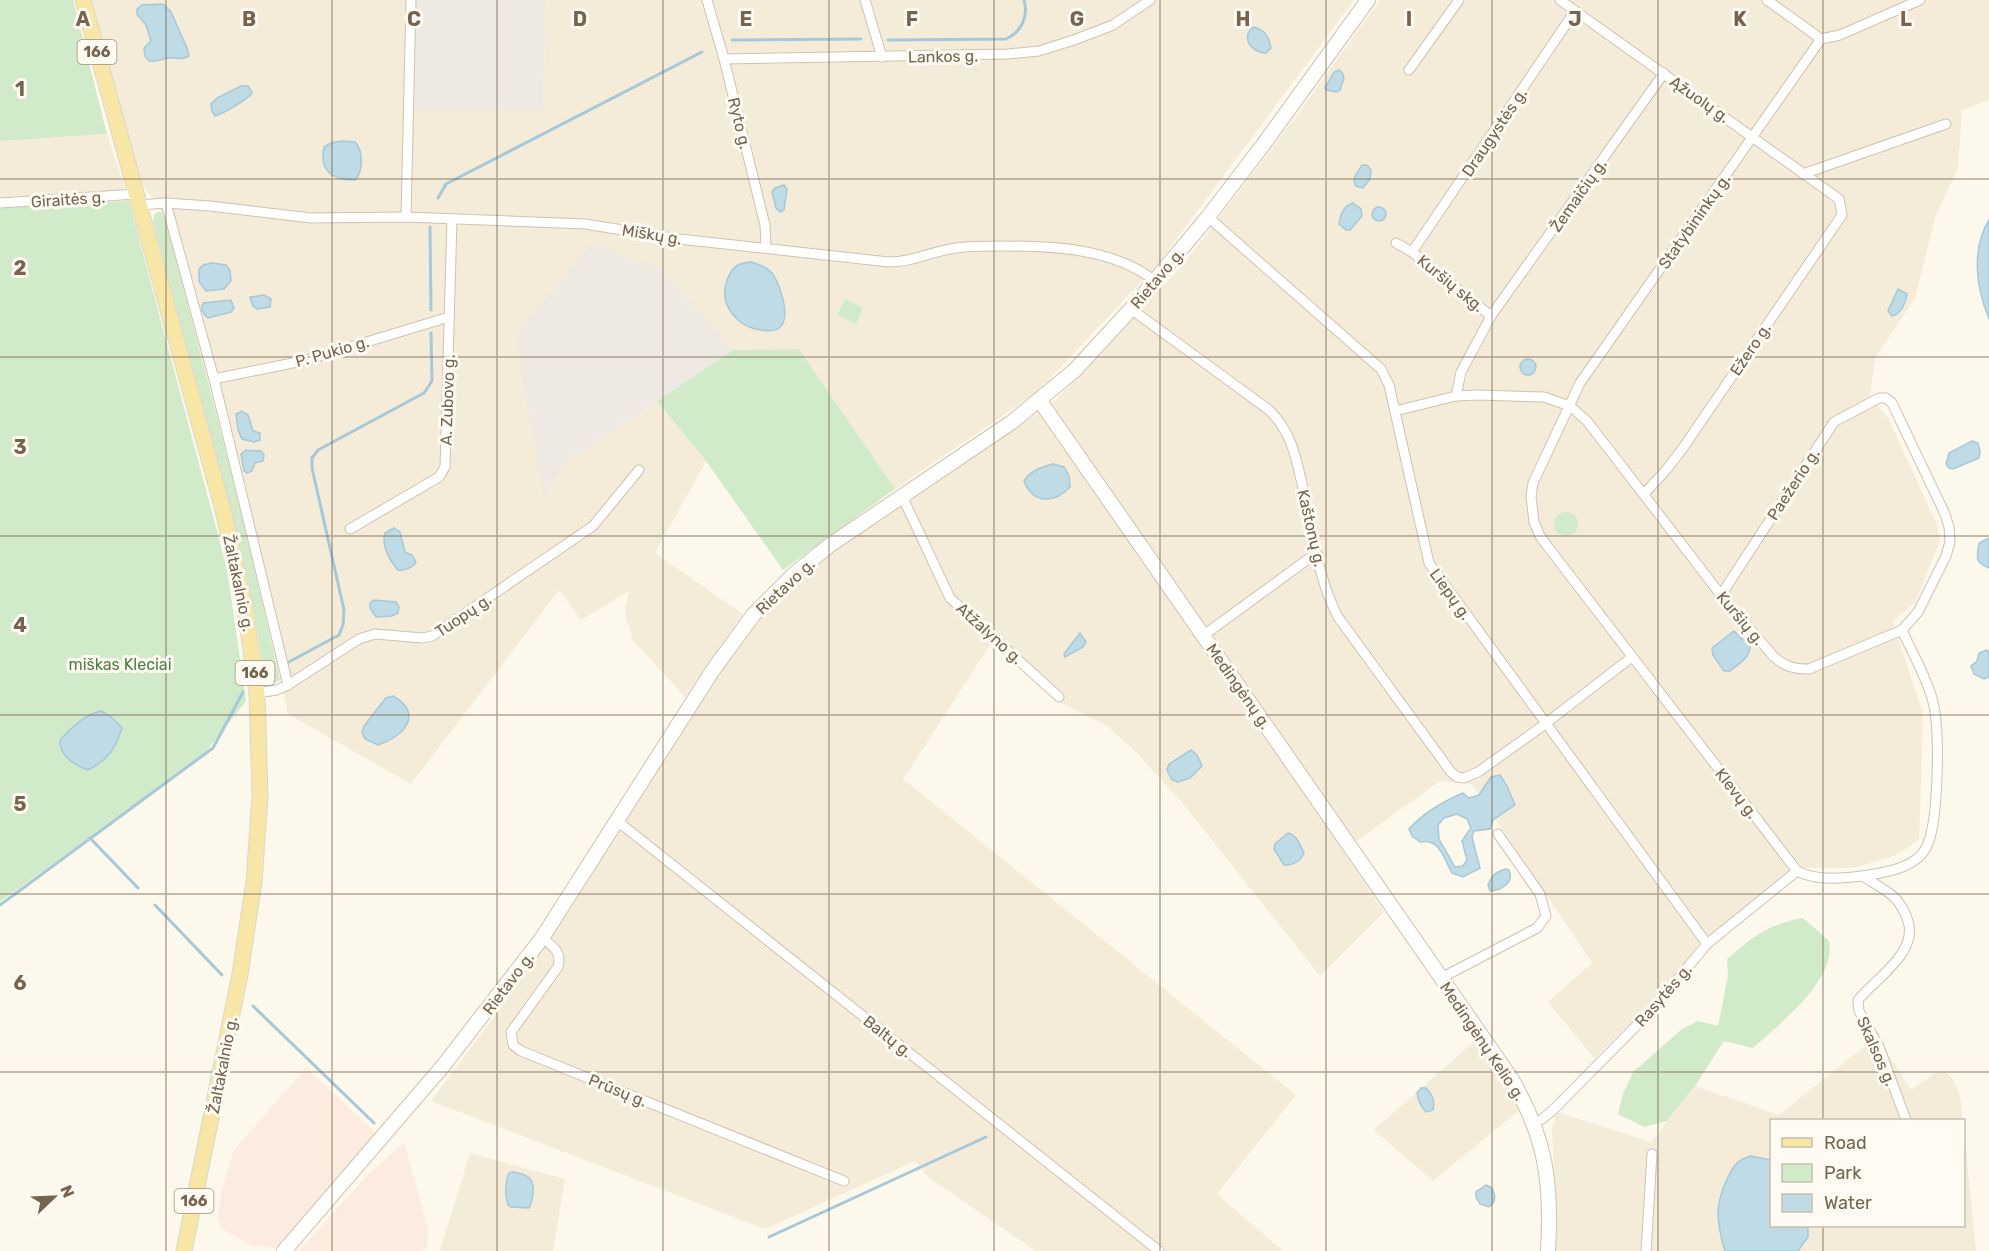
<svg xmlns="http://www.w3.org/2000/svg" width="1989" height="1251" font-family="Rubik,sans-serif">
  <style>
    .residential { fill: #f4ecd9 }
    .commercial { fill: #fcecdf }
    .industrial { fill: #eeeae3 }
    .green { fill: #d1eac9 }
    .water { fill: #bfdbe6; stroke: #a6c8d8; stroke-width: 1.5; fill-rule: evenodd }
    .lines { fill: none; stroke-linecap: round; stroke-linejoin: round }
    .stream { stroke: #a6c8d8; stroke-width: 3 }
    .street-casing { stroke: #cfc2b0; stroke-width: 11 }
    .secondary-casing { stroke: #d1c3ae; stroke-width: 16 }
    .primary-casing { stroke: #dcd6d1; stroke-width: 17 }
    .street { stroke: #fff; stroke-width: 9 }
    .secondary { stroke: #fff; stroke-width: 14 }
    .primary { stroke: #f8e6a6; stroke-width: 15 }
    .grid { fill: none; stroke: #77634e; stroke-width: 1.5; stroke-opacity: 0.55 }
    .labels { text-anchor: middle; stroke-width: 6; stroke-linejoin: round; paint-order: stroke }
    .shield { fill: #fffbf2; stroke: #a0917f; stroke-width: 1.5 }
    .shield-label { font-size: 15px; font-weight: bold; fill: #77634e }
    .street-label { font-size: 16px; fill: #77634e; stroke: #fffbf2 }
    .park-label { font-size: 16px; fill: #4d7d46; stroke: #fffbf2 }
    .grid-label { font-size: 20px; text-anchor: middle; font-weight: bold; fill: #77634e; stroke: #fffbf2; stroke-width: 6; stroke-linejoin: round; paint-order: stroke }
  </style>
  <rect width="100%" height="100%" fill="#fcf8eb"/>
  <g class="residential">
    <path d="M 90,0 L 405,0 L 405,109 L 543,109 L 546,0 L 1354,0 L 1158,264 L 1036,393 L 895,489 L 799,349 L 733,350 L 665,271 L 545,498 L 567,461 L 657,401 L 706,461 L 655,553 L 743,614 L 685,697 L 633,640 L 625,614 L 629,591 L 581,620 L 559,590 L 411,784 L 288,714 L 259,583 L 209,382 L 164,216 L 142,184 Z"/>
    <path d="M 1380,0 L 1989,0 L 1989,100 L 1962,110 L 1958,168 L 1936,215 L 1915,298 L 1875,358 L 1870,396 L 1888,418 L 1937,525 L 1940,540 L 1916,601 L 1893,621 L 1923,714 L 1919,840 L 1896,855 L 1854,868 L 1805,868 L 1786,878 L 1700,943 L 1674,980 L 1645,1010 L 1594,1058 L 1548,1002 L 1592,963 L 1472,784 L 1440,781 L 1343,851 L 1384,912 L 1320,976 L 1185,806 L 1133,749 L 1107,726 L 1057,701 L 992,642 L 903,779 L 1296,1095 L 1217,1194 L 1283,1251 L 1036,1251 L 929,1178 L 915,1161 L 765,1229 L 431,1101 L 505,1002 L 558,924 L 743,637 L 781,594 L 848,539 L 1052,404 L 1183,265 L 1298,114 Z"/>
    <path d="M 107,134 L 129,201 L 0,207 L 0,141 Z"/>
    <path d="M 1877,1036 L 1911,1090 L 1935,1073 L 1945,1072 L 1953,1079 L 1960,1096 L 1963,1120 L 1772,1120 L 1771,1160 L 1750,1156 L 1725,1184 L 1718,1211 L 1721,1238 L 1726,1251 L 1554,1251 L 1557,1231 L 1552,1127 L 1557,1112 L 1651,1142 L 1695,1086 L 1779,1115 Z"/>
    <path d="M 1477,1039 L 1523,1107 L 1433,1181 L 1374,1130 Z"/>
    <path d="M 1964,1130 L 1976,1251 L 1798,1251 L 1805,1244 L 1808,1226 L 1964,1226 Z"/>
    <path d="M 470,1153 L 565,1179 L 553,1251 L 440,1251 Z"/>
  </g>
  <g class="commercial">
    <path d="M 306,1068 L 377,1134 L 276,1248 L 250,1245 L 221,1228 L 217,1220 L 222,1189 L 234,1150 Z"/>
    <path d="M 404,1142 L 428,1229 L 427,1247 L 422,1251 L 299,1251 L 365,1178 Z"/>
  </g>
  <g class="industrial">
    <path d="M 405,0 L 546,0 L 543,110 L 405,109 Z"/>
    <path d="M 592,243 L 665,271 L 733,350 L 567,461 L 544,499 L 515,336 Z"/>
  </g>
  <g class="green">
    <path d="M 0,0 L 73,0 L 107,134 L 0,141 Z"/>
    <path d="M 129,201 L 227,569 L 246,701 L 201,758 L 0,902 L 0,207 Z"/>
    <path d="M 157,212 L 161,212 L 164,216 C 206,370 245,524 280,680 L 272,684 L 265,681 L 264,676 L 255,616 L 246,572 L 153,222 L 154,216 Z"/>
    <path d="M 845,299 L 863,308 L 856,324 L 837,315 Z"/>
    <path d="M 799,349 L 895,489 L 783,570 L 706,461 L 657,401 L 733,350 Z"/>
    <circle cx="1566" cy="524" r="12"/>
    <path d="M 1803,918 L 1829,941 C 1837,980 1779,1024 1753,1048 L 1724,1041 L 1695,1086 L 1667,1121 L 1644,1127 L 1618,1114 L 1623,1094 L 1633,1072 L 1681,1030 L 1698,1021 L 1718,1026 L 1728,976 L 1727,959 C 1753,937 1768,924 1803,918 Z"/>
  </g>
  <g class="water">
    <path d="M 163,4 L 171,12 L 187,48 L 189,56 C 181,61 178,57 169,58 C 161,59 159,62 149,61 L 145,56 L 144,48 L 151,41 L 146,25 L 137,14 L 137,9 L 142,5 Z"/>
    <path d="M 1253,27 C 1265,30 1269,36 1271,48 L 1266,53 C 1252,53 1240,38 1253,27 Z"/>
    <path d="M 1339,70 L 1342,72 L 1344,78 L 1340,90 L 1337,92 L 1326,90 L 1325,88 L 1334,72 Z"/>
    <path d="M 241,86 L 248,86 L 252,93 C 247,100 224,113 215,116 L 212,111 L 211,104 L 217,98 Z"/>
    <path d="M 341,141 L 355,142 C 364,151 363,172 355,180 C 332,180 319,171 324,147 L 331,143 Z"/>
    <path d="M 1362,165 L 1367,165 L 1371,170 L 1370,179 L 1363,188 L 1356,186 C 1351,178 1358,172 1362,165 Z"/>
    <path d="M 784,185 L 787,189 L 784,210 L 780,212 L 776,208 L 772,192 L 775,188 Z"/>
    <path d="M 1353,203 L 1361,209 L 1362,216 L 1350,230 L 1346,230 L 1339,224 C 1340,215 1343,206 1353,203 Z"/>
    <circle cx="1379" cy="214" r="7"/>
    <path d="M 1989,220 L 1989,319 C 1976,287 1971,250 1989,220 Z"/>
    <path d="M 751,262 C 759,264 765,266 771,272 C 780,282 792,319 779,328 C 774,332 767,331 761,330 C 737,327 718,304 727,280 C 729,275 732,268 738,265 C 741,263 747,263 751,262 Z"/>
    <path d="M 212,263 L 226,265 L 230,270 L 231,281 L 224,289 L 206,291 L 199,282 L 199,269 L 203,265 Z"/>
    <path d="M 1898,289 L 1907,294 C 1906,303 1901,314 1892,316 L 1888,311 Z"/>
    <path d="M 264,295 L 271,299 L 270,307 L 257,309 L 253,306 L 250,297 Z"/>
    <path d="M 231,300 L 234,308 L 231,312 L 208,318 C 203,314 200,309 203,303 Z"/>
    <circle cx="1528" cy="367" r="8"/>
    <path d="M 242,411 L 248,415 L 253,431 L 260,433 L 260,440 L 254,442 L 242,439 L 238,430 L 236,414 Z"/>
    <path d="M 1972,441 L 1978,443 L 1980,451 L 1979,458 L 1953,469 L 1949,468 L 1946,464 L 1949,453 Z"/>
    <path d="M 246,450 L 261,451 L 264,455 L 263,461 L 255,463 L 252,471 L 247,473 L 244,471 L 241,454 Z"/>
    <path d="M 1053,464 L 1064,467 L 1069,476 L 1070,487 C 1054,504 1033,504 1024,481 C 1031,470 1042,467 1053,464 Z"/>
    <path d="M 394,528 L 400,532 L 405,552 L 412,555 L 416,562 C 414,567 404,571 398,570 C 390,561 381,546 385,533 Z"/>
    <path d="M 1987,539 L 1989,539 L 1989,568 C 1974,562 1977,558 1979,543 Z"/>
    <path d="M 374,600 L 396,602 L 399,607 L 398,613 L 392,616 L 376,617 L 370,608 L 370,603 Z"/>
    <path d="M 1734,631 L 1743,640 L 1749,640 C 1755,654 1740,663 1730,671 L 1724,671 L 1713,655 L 1712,648 Z"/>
    <path d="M 1080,633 L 1086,642 L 1083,647 L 1065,657 L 1064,654 Z"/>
    <path d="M 1987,650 L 1989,653 L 1989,677 L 1984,679 L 1974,674 L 1971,666 L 1977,661 L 1979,653 Z"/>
    <path d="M 393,696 C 425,715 403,736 378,745 L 365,739 L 362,732 L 364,726 L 386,698 Z"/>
    <path d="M 101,711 L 110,716 L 122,728 C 115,749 109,759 88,770 C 74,765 60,757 60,740 C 72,727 84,715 101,711 Z"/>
    <path d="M 1191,750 L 1197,755 L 1202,766 L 1190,778 L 1178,782 L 1172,780 L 1167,770 L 1169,764 Z"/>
    <path d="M 1500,775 L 1507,786 L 1515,805 L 1493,820 L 1490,829 L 1474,831 L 1472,837 L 1480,868 L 1463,877 L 1452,873 C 1443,857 1440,838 1420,842 L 1412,836 L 1409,829 C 1424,812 1442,802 1463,793 L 1469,798 L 1479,795 L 1491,777 ZM 1457,814 L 1467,819 L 1471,828 L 1462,841 L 1467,860 L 1463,866 L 1455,867 L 1439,839 L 1438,825 L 1444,818 Z"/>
    <path d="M 1288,833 C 1297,835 1300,845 1304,853 C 1301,861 1293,865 1284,865 L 1274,849 L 1275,844 Z"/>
    <path d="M 1506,869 L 1509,870 C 1515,883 1501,890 1490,891 L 1488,885 C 1492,875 1495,872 1506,869 Z"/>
    <path d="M 1421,1088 L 1426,1088 C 1433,1096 1435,1100 1433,1110 L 1426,1112 C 1420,1106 1418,1101 1417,1093 Z"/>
    <path d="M 1750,1156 L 1771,1160 L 1772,1226 L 1808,1226 L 1808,1237 L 1798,1251 L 1725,1251 C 1721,1238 1718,1225 1718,1212 C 1718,1199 1728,1172 1737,1163 C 1741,1159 1746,1158 1750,1156 Z"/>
    <path d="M 512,1172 C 527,1174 535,1178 533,1194 C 532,1199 532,1203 529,1208 L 511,1207 L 508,1205 C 505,1196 505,1182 509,1173 Z"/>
    <path d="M 1486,1185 L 1492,1188 C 1495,1195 1497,1201 1489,1207 L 1480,1204 L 1476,1197 L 1476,1192 Z"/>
  </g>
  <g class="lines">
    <g class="stream">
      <path d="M 732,40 L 861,39"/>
      <path d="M 888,40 L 1006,39 C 1021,32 1029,17 1024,0"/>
      <path d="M 438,198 L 446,184 L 702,52"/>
      <path d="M 430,227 L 431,310"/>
      <path d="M 285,664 L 339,635 L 343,625 L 344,610 L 312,468 L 312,458 L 318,450 L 424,393 L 432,381 L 431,333"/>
      <path d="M 90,838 L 138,888"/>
      <path d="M 0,905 L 213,748 L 243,692"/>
      <path d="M 155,905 L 222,975"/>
      <path d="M 253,1006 L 374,1123"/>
      <path d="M 769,1237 L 986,1137"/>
    </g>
    <g class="street-casing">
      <g id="street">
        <path d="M 707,0 L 724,59 L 765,225 L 766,248"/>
        <path d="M 865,0 L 882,57"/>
        <path d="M 1560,0 L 1839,199 L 1842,215 L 1683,448 L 1667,469 L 1644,494"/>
        <path d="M 1767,0 L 1821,39 L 1840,35 L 1920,0"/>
        <path d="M 1821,39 L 1580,383 L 1533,483 L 1531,496 L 1534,522 L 1540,536 L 1548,547 L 1797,871 C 1817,882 1847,878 1869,875 C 1888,872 1916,867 1926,848 C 1939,824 1940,730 1933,702 C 1927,677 1912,653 1902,630"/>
        <path d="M 724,59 L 1007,54 L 1039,51 L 1074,40 L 1113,25 L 1150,0"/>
        <path d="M 1409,70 L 1459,0"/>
        <path d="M 1803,174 L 1946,124"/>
        <path d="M 0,203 L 136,194"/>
        <path d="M 166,203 L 214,379 L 288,685"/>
        <path d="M 139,205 L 166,203 L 210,206 L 311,218 L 406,217 L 585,224 L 679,239 L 889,262 C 914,262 932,251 956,248 C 971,246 986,246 1001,246 C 1052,246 1113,248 1155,281"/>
        <path d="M 406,217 L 411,0"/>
        <path d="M 1208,217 L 1381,369 L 1389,385 L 1429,563 L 1707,944"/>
        <path d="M 1396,243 L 1412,252 L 1491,316 L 1461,372 L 1456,396"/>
        <path d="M 1412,252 L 1575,11"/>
        <path d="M 1131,309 L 1269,410 C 1293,433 1297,462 1304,493 C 1313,534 1318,579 1338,617 L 1451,772 L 1457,777 L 1464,778 L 1478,772 L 1541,727 L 1632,657"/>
        <path d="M 1491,316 L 1664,73"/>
        <path d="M 214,379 L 307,360 L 449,317"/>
        <path d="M 1395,411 L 1456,396 L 1478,395 L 1544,397 L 1570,406 L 1587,421 L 1721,595 L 1774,657 C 1786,667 1794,669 1809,669 L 1902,630 L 1918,612 L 1946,556 L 1950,542 L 1949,527 L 1945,514 L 1892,403 L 1886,398 L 1879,398 L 1834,422 L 1721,595"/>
        <path d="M 902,496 L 950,598 L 1059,697"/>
        <path d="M 350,529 L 439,477 L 445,467 L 452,219"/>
        <path d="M 1204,635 L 1311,557 L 1318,555"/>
        <path d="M 257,693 L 277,690 L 288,685 L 359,639 L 375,634 L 423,638 L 432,636 L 593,526 L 639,470"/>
        <path d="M 616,820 L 1159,1251"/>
        <path d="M 1863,876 C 1873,883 1885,889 1894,897 C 1901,904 1905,912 1908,921 C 1918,953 1876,978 1858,1000 L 1859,1011 L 1879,1047 L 1906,1120"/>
        <path d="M 542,938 C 553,946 562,952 558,967 L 511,1032 L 513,1045 L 521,1051 L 844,1181"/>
        <path d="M 1441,978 L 1537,928 L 1546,916 L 1540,894 L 1498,834"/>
        <path d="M 1534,1123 L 1542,1119 L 1552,1111 L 1652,1010 L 1707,944 L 1797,871"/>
        <path d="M 1646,1251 L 1652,1154"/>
      </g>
    </g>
    <g class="secondary-casing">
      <g id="secondary">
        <path d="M 1040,401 L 1511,1078 C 1546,1138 1552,1182 1548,1251"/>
        <path d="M 284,1251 L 443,1066 L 542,938 L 713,670 L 754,614 L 794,574 L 830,545 L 1012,422 L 1075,370 L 1131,309 L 1208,217 L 1263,145 L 1368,0"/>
      </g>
    </g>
    <g class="primary-casing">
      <path id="primary" d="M 83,0 L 223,510 L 245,607 L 257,693 L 260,796 L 254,882 L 240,974 L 184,1251"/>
    </g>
    <use href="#street" class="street"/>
    <use href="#secondary" class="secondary"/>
    <use href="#primary" class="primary"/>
  </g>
  <path class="grid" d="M 166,0 L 166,1251M 332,0 L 332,1251M 497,0 L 497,1251M 663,0 L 663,1251M 829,0 L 829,1251M 994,0 L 994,1251M 1160,0 L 1160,1251M 1326,0 L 1326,1251M 1492,0 L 1492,1251M 1658,0 L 1658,1251M 1823,0 L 1823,1120M 0,179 L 1989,179M 0,357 L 1989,357M 0,536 L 1989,536M 0,715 L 1989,715M 0,894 L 1989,894M 0,1072 L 1989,1072M 1823,1226 L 1823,1251"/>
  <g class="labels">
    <g class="shield">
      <rect x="77.5" y="40" width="39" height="24" rx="4.5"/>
      <rect x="235.5" y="661" width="39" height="24" rx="4.5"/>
      <rect x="174.5" y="1189" width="39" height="24" rx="4.5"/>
    </g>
    <g class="shield-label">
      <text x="97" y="57">166</text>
      <text x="255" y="678">166</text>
      <text x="194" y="1206">166</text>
    </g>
    <g class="street-label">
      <text transform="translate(943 56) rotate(-1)" y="6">Lankos g.</text>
      <text transform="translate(1700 99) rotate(35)" y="6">Ąžuolų g.</text>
      <text transform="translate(740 123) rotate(76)" y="6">Ryto g.</text>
      <text transform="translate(1494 132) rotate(-56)" y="6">Draugystės g.</text>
      <text transform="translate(1578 195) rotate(-55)" y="6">Žemaičių g.</text>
      <text transform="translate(68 199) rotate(-4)" y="6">Giraitės g.</text>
      <text transform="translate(1694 221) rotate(-55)" y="6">Statybininkų g.</text>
      <text transform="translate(652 234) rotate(9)" y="6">Miškų g.</text>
      <text transform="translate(1157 278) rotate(-50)" y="6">Rietavo g.</text>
      <text transform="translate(1451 283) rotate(39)" y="6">Kuršių skg.</text>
      <text transform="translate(1750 349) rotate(-56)" y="6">Ežero g.</text>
      <text transform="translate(332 351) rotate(-16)" y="6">P. Pukio g.</text>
      <text transform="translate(447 400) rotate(-88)" y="6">A. Zubovo g.</text>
      <text transform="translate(1793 484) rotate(-57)" y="6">Paežerio g.</text>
      <text transform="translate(1312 528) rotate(77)" y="6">Kaštonų g.</text>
      <text transform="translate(239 583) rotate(78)" y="6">Žaltakalnio g.</text>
      <text transform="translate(785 586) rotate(-43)" y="6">Rietavo g.</text>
      <text transform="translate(1451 594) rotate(54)" y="6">Liepų g.</text>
      <text transform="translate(463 615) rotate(-34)" y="6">Tuopų g.</text>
      <text transform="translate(1741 618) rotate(50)" y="6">Kuršių g.</text>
      <text transform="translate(990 633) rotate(42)" y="6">Atžalyno g.</text>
      <text transform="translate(1239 686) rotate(55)" y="6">Medingėnų g.</text>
      <text transform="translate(1737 793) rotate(52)" y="6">Klevų g.</text>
      <text transform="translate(508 983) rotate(-53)" y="6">Rietavo g.</text>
      <text transform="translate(1663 995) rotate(-49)" y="6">Rasytės g.</text>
      <text transform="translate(888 1036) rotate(38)" y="6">Baltų g.</text>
      <text transform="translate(1483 1041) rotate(56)" y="6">Medingėnų Kelio g.</text>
      <text transform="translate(1877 1051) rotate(66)" y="6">Skalsos g.</text>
      <text transform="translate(222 1065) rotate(-79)" y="6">Žaltakalnio g.</text>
      <text transform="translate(618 1090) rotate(22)" y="6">Prūsų g.</text>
    </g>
    <g class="park-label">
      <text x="120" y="670">miškas Kleciai</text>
    </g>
  </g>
  <g class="grid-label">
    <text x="83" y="26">A</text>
    <text x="249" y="26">B</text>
    <text x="414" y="26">C</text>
    <text x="580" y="26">D</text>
    <text x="746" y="26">E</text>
    <text x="912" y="26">F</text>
    <text x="1077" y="26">G</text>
    <text x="1243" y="26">H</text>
    <text x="1409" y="26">I</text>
    <text x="1575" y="26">J</text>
    <text x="1740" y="26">K</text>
    <text x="1906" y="26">L</text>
    <text x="20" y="96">1</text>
    <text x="20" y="275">2</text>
    <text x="20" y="454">3</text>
    <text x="20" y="632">4</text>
    <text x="20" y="811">5</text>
    <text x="20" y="990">6</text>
  </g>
  <rect x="1770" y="1119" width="195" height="108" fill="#fffbf2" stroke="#c9beb0" stroke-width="1.5"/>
  <rect x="1782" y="1138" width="30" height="9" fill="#f8e6a6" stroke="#c9beb0" stroke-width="1.5"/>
  <text x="1824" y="1149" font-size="18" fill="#77634e">Road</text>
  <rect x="1782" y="1164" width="30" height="18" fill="#d1eac9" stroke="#c9beb0" stroke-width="1.5"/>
  <text x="1824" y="1179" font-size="18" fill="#77634e">Park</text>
  <rect x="1782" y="1194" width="30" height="18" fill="#bfdbe6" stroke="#c9beb0" stroke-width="1.5"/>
  <text x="1824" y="1209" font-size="18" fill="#77634e">Water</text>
  <g transform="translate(54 1197) rotate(67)" stroke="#fffbf2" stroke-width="4.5" paint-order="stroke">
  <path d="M0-4.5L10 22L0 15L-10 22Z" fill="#77634e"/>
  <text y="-9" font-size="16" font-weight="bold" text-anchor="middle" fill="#77634e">N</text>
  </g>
</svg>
